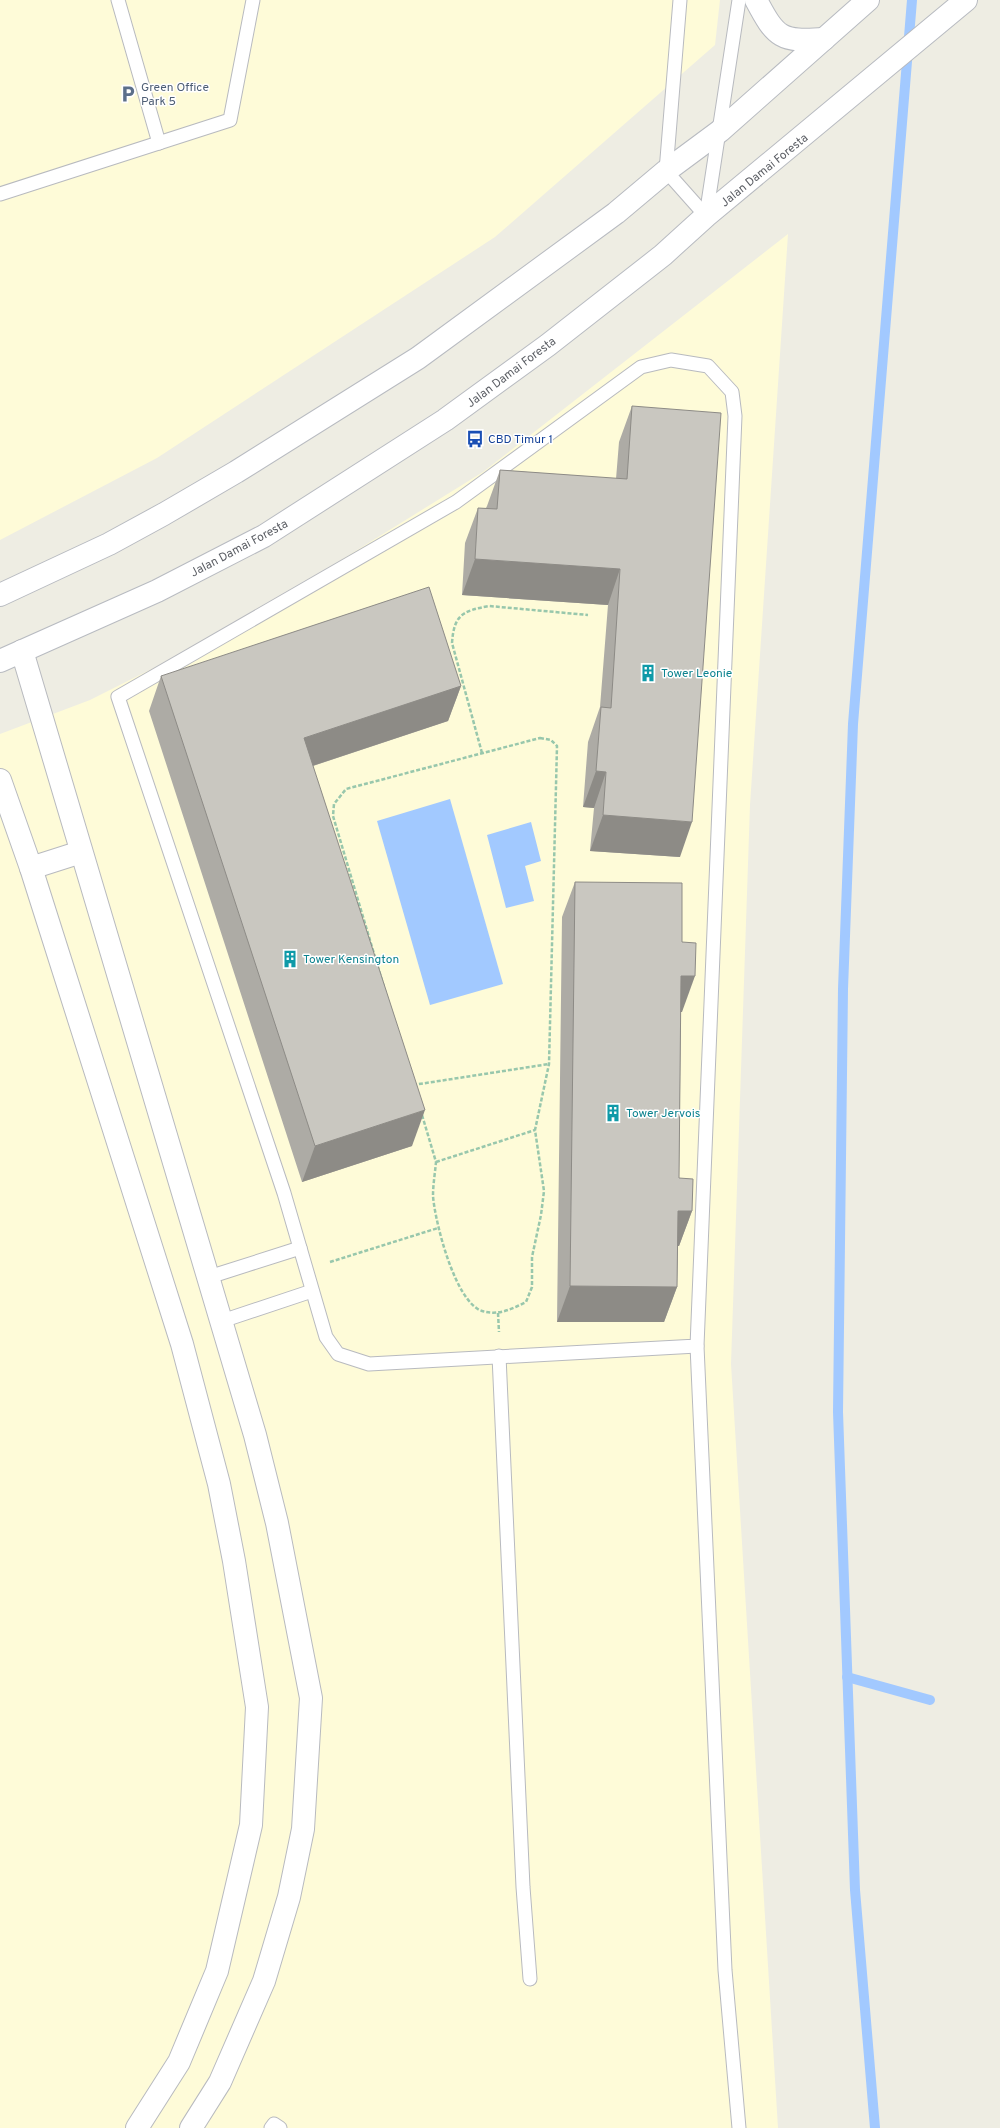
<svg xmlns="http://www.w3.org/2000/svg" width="1000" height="2128" font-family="Overpass,sans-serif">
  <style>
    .commercial { fill: #fefbd8 }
    .water { fill: #a2c9ff }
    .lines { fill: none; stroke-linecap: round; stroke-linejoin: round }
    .stream { stroke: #a2c9ff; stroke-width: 10 }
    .service-casing { stroke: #b8babf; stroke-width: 15 }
    .minor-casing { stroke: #b8babf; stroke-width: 24 }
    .secondary-casing { stroke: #b8bbc1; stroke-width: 24 }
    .path { stroke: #98c7ac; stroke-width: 2.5; stroke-dasharray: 4 2; stroke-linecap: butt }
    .service { stroke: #fff; stroke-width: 13 }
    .minor { stroke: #fff; stroke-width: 22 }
    .secondary { stroke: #fff; stroke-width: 22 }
    .wall { fill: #adaba5 }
    .shaded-wall { fill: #8d8b86 }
    .building { fill: #c9c7c0; stroke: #8d8b86 }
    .labels { text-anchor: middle; stroke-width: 3; stroke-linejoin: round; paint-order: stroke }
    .service-label { font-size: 12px; fill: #4e5e75; stroke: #fff; text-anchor: start }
    .street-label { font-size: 12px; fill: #5b5e64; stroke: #fff }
    .transit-label { font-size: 12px; fill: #164399; stroke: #fff; text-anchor: start }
    .culture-label { font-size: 12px; fill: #0d838f; stroke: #fff; text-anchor: start }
  </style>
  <rect width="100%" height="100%" fill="#eeede3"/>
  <g class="commercial">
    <path d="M 0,0 L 720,0 L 715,45 L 495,237 L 157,458 L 0,540 Z"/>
    <path d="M 788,234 L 750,805 L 731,1364 L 778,2128 L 0,2128 L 0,734 L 90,700 L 225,632 L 483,472 Z"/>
  </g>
  <g class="water">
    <path d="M 450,799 L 503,984 L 430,1005 L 377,821 Z"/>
    <path d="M 531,822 L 541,861 L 525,866 L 534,901 L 506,908 L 487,835 Z"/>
  </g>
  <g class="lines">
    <g class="stream">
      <path d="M 847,1677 L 930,1700"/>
      <path d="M 875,2128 L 855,1890 L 838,1412 L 843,989 L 853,724 L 912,0"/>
    </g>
    <g class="service-casing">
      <g id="service">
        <path d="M 118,0 L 159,143"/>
        <path d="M 680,0 L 666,171 L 706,216"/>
        <path d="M 0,194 L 230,120 L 253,0"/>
        <path d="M 706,216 L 739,0"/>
        <path d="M 671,360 L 708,366 L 732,392 L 735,416 L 697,1346 L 369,1364 L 338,1354 L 326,1337 L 284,1193 L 118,697 L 456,502 L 641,367 Z"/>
        <path d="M 209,1277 L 300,1248"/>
        <path d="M 222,1321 L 312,1291"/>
        <path d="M 697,1346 L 725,1970 L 739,2128"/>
        <path d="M 499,1356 L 523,1887 L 530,1979"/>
        <path d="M 271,2128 L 274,2124 L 280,2128"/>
      </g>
    </g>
    <g class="minor-casing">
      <g id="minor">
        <path d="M 22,651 L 255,1435 L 277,1523 L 311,1698 L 303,1829 L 289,1897 L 264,1981 L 220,2082 L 191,2128"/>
        <path d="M 0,780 L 31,868 L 182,1344 L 219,1484 L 234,1561 L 257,1707 L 251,1825 L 217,1971 L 179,2062 L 137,2128"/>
        <path d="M 31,868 L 81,852"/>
      </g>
    </g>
    <g class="secondary-casing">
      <g id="secondary">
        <path d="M 756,0 C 776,38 781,42 824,39"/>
        <path d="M 0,595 L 109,544 L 164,514 L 236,472 L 418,358 L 616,213 L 666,171 L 720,131 L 868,0"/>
        <path d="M 0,661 L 157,591 L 264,536 L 445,420 L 548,345 L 663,255 L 706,216 L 966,0"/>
      </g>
    </g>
    <g class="path">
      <path d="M 540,738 L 551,740 L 557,746 L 549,1064 L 535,1130 L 544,1191 L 541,1215 L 532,1257 L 532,1287 L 526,1302 C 512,1309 498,1316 482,1311 C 455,1302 435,1222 433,1196 C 433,1185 435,1173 436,1162 L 333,816 L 334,804 L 346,789 Z"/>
      <path d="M 482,753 L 452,643 C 454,615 462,611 489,606 L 588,615"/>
      <path d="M 413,1085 L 549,1064"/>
      <path d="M 436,1162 L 535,1130"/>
      <path d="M 330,1262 L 438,1228"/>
      <path d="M 498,1313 L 499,1332"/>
    </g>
    <use href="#service" class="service"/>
    <use href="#minor" class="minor"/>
    <use href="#secondary" class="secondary"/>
  </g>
  <g class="wall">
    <path d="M 632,406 L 680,857 L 590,851 L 594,808 L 583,807 L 588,742 L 600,707 L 608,605 L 462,595 L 465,543 L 478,508 L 486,508 L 487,506 L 500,470 L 616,479 L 619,442 Z"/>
    <path d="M 161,676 L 461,686 L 448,721 L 313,766 L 412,1146 L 302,1182 L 149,711 Z"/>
    <path d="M 575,882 L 682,1012 L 681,1012 L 679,1178 L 692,1211 L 679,1246 L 678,1246 L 677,1287 L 664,1322 L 557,1322 L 562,917 Z"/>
  </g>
  <g class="shaded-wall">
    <path d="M 475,559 L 620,569 L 608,605 L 462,595 Z"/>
    <path d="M 461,686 L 448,721 L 291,773 L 304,738 Z"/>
    <path d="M 596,771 L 606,772 L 594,808 L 583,807 Z"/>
    <path d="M 603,815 L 692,822 L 680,857 L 590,851 Z"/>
    <path d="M 681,976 L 695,976 L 682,1012 L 668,1012 Z"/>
    <path d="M 425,1110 L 412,1146 L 302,1182 L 315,1146 Z"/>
    <path d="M 678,1211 L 692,1211 L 679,1246 L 666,1246 Z"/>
    <path d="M 570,1286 L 677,1287 L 664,1322 L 557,1322 Z"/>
  </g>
  <g class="building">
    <path d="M 632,406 L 721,413 L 692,822 L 603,815 L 606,772 L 596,771 L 601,707 L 611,708 L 620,569 L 475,559 L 478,508 L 497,509 L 500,470 L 627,479 Z"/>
    <path d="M 429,587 L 461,686 L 304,738 L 425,1110 L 315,1146 L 161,676 Z"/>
    <path d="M 575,882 L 682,883 L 682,942 L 696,943 L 695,976 L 681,976 L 679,1178 L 693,1179 L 692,1211 L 678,1211 L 677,1287 L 570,1286 Z"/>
  </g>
  <defs>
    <g id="parking-bare" transform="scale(1.38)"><path d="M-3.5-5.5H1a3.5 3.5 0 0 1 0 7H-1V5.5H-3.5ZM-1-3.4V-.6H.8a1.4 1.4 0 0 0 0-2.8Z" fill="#5c6f8a" stroke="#fff" stroke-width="2.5" paint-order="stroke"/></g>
    <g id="bus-bare" transform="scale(1.38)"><path d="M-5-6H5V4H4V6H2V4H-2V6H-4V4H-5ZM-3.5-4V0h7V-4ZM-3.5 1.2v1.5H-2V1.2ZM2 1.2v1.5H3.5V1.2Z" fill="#1a4fb4" stroke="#fff" stroke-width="2.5" paint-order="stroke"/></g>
    <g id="building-bare" transform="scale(1.38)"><path d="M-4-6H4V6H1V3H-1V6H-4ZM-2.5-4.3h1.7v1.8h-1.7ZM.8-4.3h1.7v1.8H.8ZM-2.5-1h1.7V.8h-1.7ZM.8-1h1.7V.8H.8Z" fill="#0f9aa8" stroke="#fff" stroke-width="2.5" paint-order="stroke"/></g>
  </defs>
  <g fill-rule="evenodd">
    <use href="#parking-bare" x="128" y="94"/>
    <use href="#bus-bare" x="475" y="439"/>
    <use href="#building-bare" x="648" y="673"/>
    <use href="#building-bare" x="290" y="959"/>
    <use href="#building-bare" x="613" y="1113"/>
  </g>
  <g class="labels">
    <g class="service-label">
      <text x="141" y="91">Green Office<tspan x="141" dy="14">Park 5</tspan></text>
    </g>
    <g class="street-label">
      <text transform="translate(764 170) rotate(-39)" y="4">Jalan Damai Foresta</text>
      <text transform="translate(511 372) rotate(-37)" y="4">Jalan Damai Foresta</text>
      <text transform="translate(239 548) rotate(-28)" y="4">Jalan Damai Foresta</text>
    </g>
    <g class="transit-label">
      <text x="488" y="443">CBD Timur 1</text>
    </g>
    <g class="culture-label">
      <text x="661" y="677">Tower Leonie</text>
      <text x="303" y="963">Tower Kensington</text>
      <text x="626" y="1117">Tower Jervois</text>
    </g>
  </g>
</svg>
